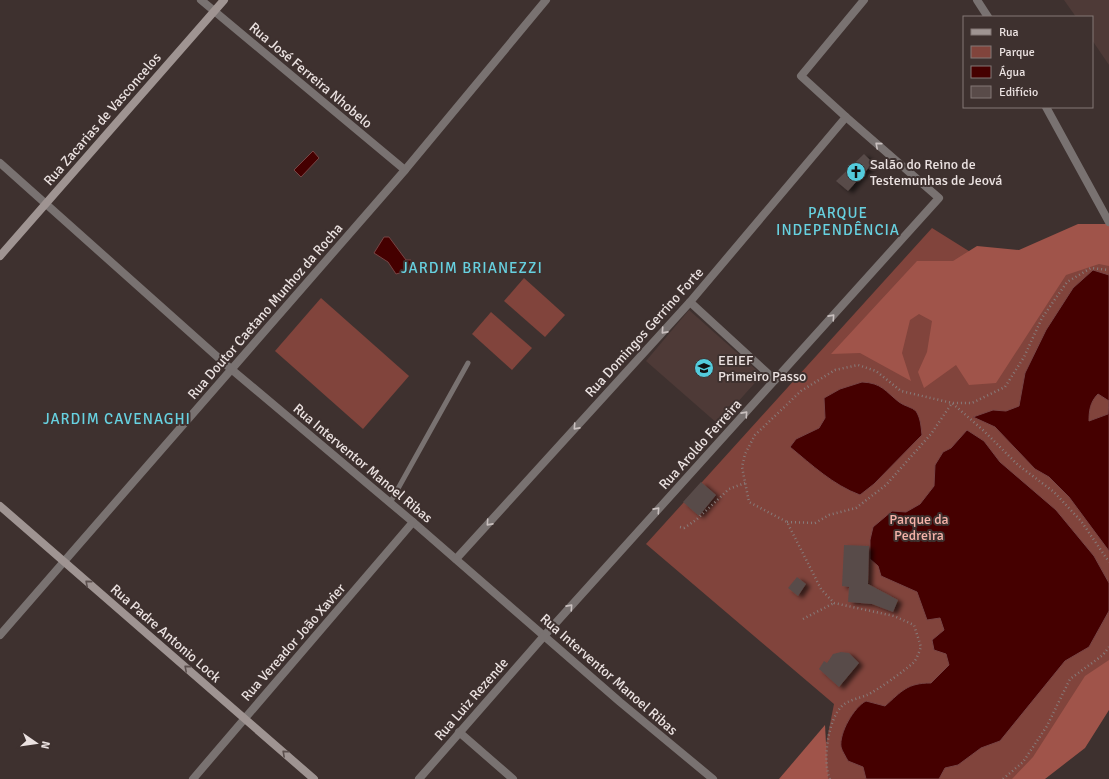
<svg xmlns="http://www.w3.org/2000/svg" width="1109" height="779" font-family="Signika,sans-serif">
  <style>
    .built { fill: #4e3a37 }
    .green { fill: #81443c }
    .forest { fill: #a0544a }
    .water { fill: #450000; stroke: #744; fill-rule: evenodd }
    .building { fill: #594b49; filter: url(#shadow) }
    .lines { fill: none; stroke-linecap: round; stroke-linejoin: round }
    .path { stroke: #877b7a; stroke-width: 2.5; stroke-dasharray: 1 3; stroke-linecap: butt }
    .lane { stroke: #797271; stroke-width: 5 }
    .street { stroke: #797271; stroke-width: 8 }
    .secondary { stroke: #9f9492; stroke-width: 8 }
    .oneway { stroke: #c9c0bf }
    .oneway2 { stroke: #5b4f4d }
    .labels { text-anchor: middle; stroke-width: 4; stroke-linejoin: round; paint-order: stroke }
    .street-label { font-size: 14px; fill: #ebe2e1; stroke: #3e312f }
    .poi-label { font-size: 14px; fill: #ebe2e1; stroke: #3e312f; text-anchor: start }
    .park-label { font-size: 14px; fill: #f5b2a8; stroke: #3e312f }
    .neighbourhood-label { font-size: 15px; letter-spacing: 1px; fill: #67d1e0; stroke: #3e312f }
  </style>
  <defs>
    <filter id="shadow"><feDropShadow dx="4.5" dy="2.5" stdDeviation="2" flood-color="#0009"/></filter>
  </defs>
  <rect width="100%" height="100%" fill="#3e312f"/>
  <g class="built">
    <path d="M 1064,0 L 1109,0 L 1109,65 L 1092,40 L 1092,17 L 1076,17 Z"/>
    <path d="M 689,310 L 762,375 L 718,424 L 646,361 Z"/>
  </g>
  <g class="green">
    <path d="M 932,228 L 972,253 L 1109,254 L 1109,676 L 1023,779 L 825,779 L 825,749 L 834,704 L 646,544 Z"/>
    <path d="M 524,278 L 565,315 L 545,337 L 504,301 Z"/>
    <path d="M 321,298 L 409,376 L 363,429 L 275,351 Z"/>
    <path d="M 491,312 L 532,348 L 512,370 L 472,334 Z"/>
  </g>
  <g class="forest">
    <path d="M 1078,224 L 1109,224 L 1109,266 L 1099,264 L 1066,275 L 996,383 L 969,385 L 956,365 L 924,388 L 918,372 L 927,352 L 932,321 L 919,314 L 910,320 L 902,353 L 911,381 L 860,353 L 831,354 L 917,261 L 953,261 L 977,246 L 1019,250 Z"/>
    <path d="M 1109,660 L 1109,710 L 1085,748 L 1045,779 L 1012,779 L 1033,757 L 1085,676 Z"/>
    <path d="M 825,725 L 828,779 L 779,779 Z"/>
  </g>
  <g class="water">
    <path d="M 313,151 L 319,158 L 301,177 L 294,170 Z"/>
    <path d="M 384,237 L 389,237 L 406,260 L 411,260 L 413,264 L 407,271 L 396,274 L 388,262 L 374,253 Z"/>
    <path d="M 1093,270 L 1109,275 L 1109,551 L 1069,497 L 1049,477 L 1035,469 L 995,427 L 973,417 L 993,410 L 1006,411 L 1019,406 L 1025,373 L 1046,330 L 1073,288 ZM 1098,394 L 1109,401 L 1108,414 L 1089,421 C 1089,411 1090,402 1098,394 Z"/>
    <path d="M 862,382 C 882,383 885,391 899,402 C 904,406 912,407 916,411 C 921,419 921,427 922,435 L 874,484 L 860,495 C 833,485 812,465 790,447 L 796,439 L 819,428 L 825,418 L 824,398 L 840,389 Z"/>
    <path d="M 967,430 L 984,441 L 1000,462 L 1056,510 L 1094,556 L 1109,583 L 1109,611 L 1089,647 L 1065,661 L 1000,741 L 981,748 L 958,765 L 945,768 L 939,779 L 866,779 L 863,767 L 848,761 C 846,757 842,751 841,747 C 839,733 854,707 866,701 L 885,706 C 902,691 907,683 931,683 L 949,665 L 946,654 L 934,650 L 932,640 L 944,630 L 940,618 L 927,620 L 917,592 L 881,576 L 878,566 L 870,559 L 870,540 L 873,527 L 892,511 L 906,512 L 920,504 L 934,486 L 935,465 L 943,452 L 951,448 Z"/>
  </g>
  <g class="building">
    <path d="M 864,154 L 873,163 L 848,191 L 836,181 Z"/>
    <path d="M 701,482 L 716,495 L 699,516 L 683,502 Z"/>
    <path d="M 844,545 L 869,546 L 868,584 L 898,600 L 893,612 L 872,604 L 848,602 L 849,587 L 842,586 Z"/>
    <path d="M 797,577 L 806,584 L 798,596 L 788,588 Z"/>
    <path d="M 841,652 L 849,653 L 859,663 L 839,687 L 819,669 L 824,661 L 827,663 L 833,654 Z"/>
  </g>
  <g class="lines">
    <g class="path">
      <path d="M 787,522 L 815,523 L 829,515 L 856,508 L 886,485 L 931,434 L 952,403 L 984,431 L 1018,465 L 1054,492 L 1081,521 L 1109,562"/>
      <path d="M 680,527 L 684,528 L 696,520 L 729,489 L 745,483"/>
      <path d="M 803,619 L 834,603"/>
      <path d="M 830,779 C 822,762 828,719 842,706 C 848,700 860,698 867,695 C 878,690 904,671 913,663 C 917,659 919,652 921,647 L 914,625 L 894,616 L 834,603 L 821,589 L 787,522 L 749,502 L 742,467 L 745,454 L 755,435 L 801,391 L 835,370 L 858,365 L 876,371 L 901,391 L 952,403 L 972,403 L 1005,387 L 1024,357 L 1042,318 L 1067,282 L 1091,268 L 1109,270"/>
      <path d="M 1003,779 L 1023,762 L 1047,726 L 1070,679 L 1103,655 L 1109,647"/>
    </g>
    <path class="lane" d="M 390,503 L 468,363"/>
    <g class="street">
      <path d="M 201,0 L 405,170"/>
      <path d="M 977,0 L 988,17"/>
      <path d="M 1046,107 L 1109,222"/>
      <path d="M 0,163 L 231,369 L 413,522 L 620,702 L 713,779"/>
      <path d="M 690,302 L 775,380"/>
      <path d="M 456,559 L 690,302 L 846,117"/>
      <path d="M 0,635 L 405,170 L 546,0"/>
      <path d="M 459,732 L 513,779"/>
      <path d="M 193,779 L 413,522"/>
      <path d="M 419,779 L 544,636 L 939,198 L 846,117 L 801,76 L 864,0"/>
    </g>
    <g class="secondary">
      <path d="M 0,256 L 224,0"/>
      <path d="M 0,506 L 314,779"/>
    </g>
  </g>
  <defs><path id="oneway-chevron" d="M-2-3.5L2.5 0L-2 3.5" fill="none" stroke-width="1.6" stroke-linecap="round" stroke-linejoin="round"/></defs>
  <g class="oneway">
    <use href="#oneway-chevron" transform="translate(878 145) rotate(-139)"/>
    <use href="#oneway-chevron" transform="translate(832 317) rotate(-48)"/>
    <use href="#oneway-chevron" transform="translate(664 331) rotate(132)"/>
    <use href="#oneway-chevron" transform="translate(745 414) rotate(-48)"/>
    <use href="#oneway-chevron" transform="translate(576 427) rotate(132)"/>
    <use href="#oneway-chevron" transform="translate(657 510) rotate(-48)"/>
    <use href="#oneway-chevron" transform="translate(489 523) rotate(132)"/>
    <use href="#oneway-chevron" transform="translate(570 607) rotate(-48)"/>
  </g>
  <g class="oneway2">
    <use href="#oneway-chevron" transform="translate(88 583) rotate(-139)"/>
    <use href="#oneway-chevron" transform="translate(187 668) rotate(-139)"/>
    <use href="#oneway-chevron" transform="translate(285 753) rotate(-138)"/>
  </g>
  <defs>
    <g id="church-disc" transform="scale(1)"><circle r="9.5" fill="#53cbdc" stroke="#3e312f"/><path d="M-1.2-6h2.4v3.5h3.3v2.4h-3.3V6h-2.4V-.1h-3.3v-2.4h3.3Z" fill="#111"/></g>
    <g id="school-disc" transform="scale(1)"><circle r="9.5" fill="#53cbdc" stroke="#3e312f"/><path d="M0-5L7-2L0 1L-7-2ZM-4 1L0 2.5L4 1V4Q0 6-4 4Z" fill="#111"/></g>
  </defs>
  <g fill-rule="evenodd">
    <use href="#church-disc" x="856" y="172"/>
    <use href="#school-disc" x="704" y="368"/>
  </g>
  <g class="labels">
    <g class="street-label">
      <text transform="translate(311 75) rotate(40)" y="5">Rua José Ferreira Nhobelo</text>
      <text transform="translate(102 119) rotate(-49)" y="5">Rua Zacarias de Vasconcelos</text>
      <text transform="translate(265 311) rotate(-49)" y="5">Rua Doutor Caetano Munhoz da Rocha</text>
      <text transform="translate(644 332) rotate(-48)" y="5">Rua Domingos Gerrino Forte</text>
      <text transform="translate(700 444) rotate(-48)" y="5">Rua Aroldo Ferreira</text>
      <text transform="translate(363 463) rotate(40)" y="5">Rua Interventor Manoel Ribas</text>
      <text transform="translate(166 633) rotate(41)" y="5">Rua Padre Antonio Lock</text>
      <text transform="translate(293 642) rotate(-49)" y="5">Rua Vereador João Xavier</text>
      <text transform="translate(609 674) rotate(41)" y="5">Rua Interventor Manoel Ribas</text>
      <text transform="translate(471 699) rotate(-49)" y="5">Rua Luiz Rezende</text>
    </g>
    <g class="poi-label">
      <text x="870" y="169">Salão do Reino de<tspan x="870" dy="16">Testemunhas de Jeová</tspan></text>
      <text x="718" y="365">EEIEF<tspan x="718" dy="16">Primeiro Passo</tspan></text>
    </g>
    <g class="park-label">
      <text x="919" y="524">Parque da<tspan x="919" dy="16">Pedreira</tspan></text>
    </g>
    <g class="neighbourhood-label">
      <text x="838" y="218">PARQUE<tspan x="838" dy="17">INDEPENDÊNCIA</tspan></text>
      <text x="472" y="273">JARDIM BRIANEZZI</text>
      <text x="117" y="424">JARDIM CAVENAGHI</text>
    </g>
  </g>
  <rect x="963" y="16" width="130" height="92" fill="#3e312f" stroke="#837876"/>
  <rect x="971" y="29" width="20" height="6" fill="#9f9492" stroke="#837876"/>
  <text x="999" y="36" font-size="12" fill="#ebe2e1">Rua</text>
  <rect x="971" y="46" width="20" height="12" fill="#81443c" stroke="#837876"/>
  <text x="999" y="56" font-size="12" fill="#ebe2e1">Parque</text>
  <rect x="971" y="66" width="20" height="12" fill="#450000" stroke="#837876"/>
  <text x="999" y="76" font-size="12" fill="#ebe2e1">Água</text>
  <rect x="971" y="86" width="20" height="12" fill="#594b49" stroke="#837876"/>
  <text x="999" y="96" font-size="12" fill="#ebe2e1">Edifício</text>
  <g transform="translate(36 743) rotate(103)" stroke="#3e312f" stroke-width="3" paint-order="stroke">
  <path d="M0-3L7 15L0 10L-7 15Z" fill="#ebe2e1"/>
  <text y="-6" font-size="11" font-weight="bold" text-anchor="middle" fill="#ebe2e1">N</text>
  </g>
</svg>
